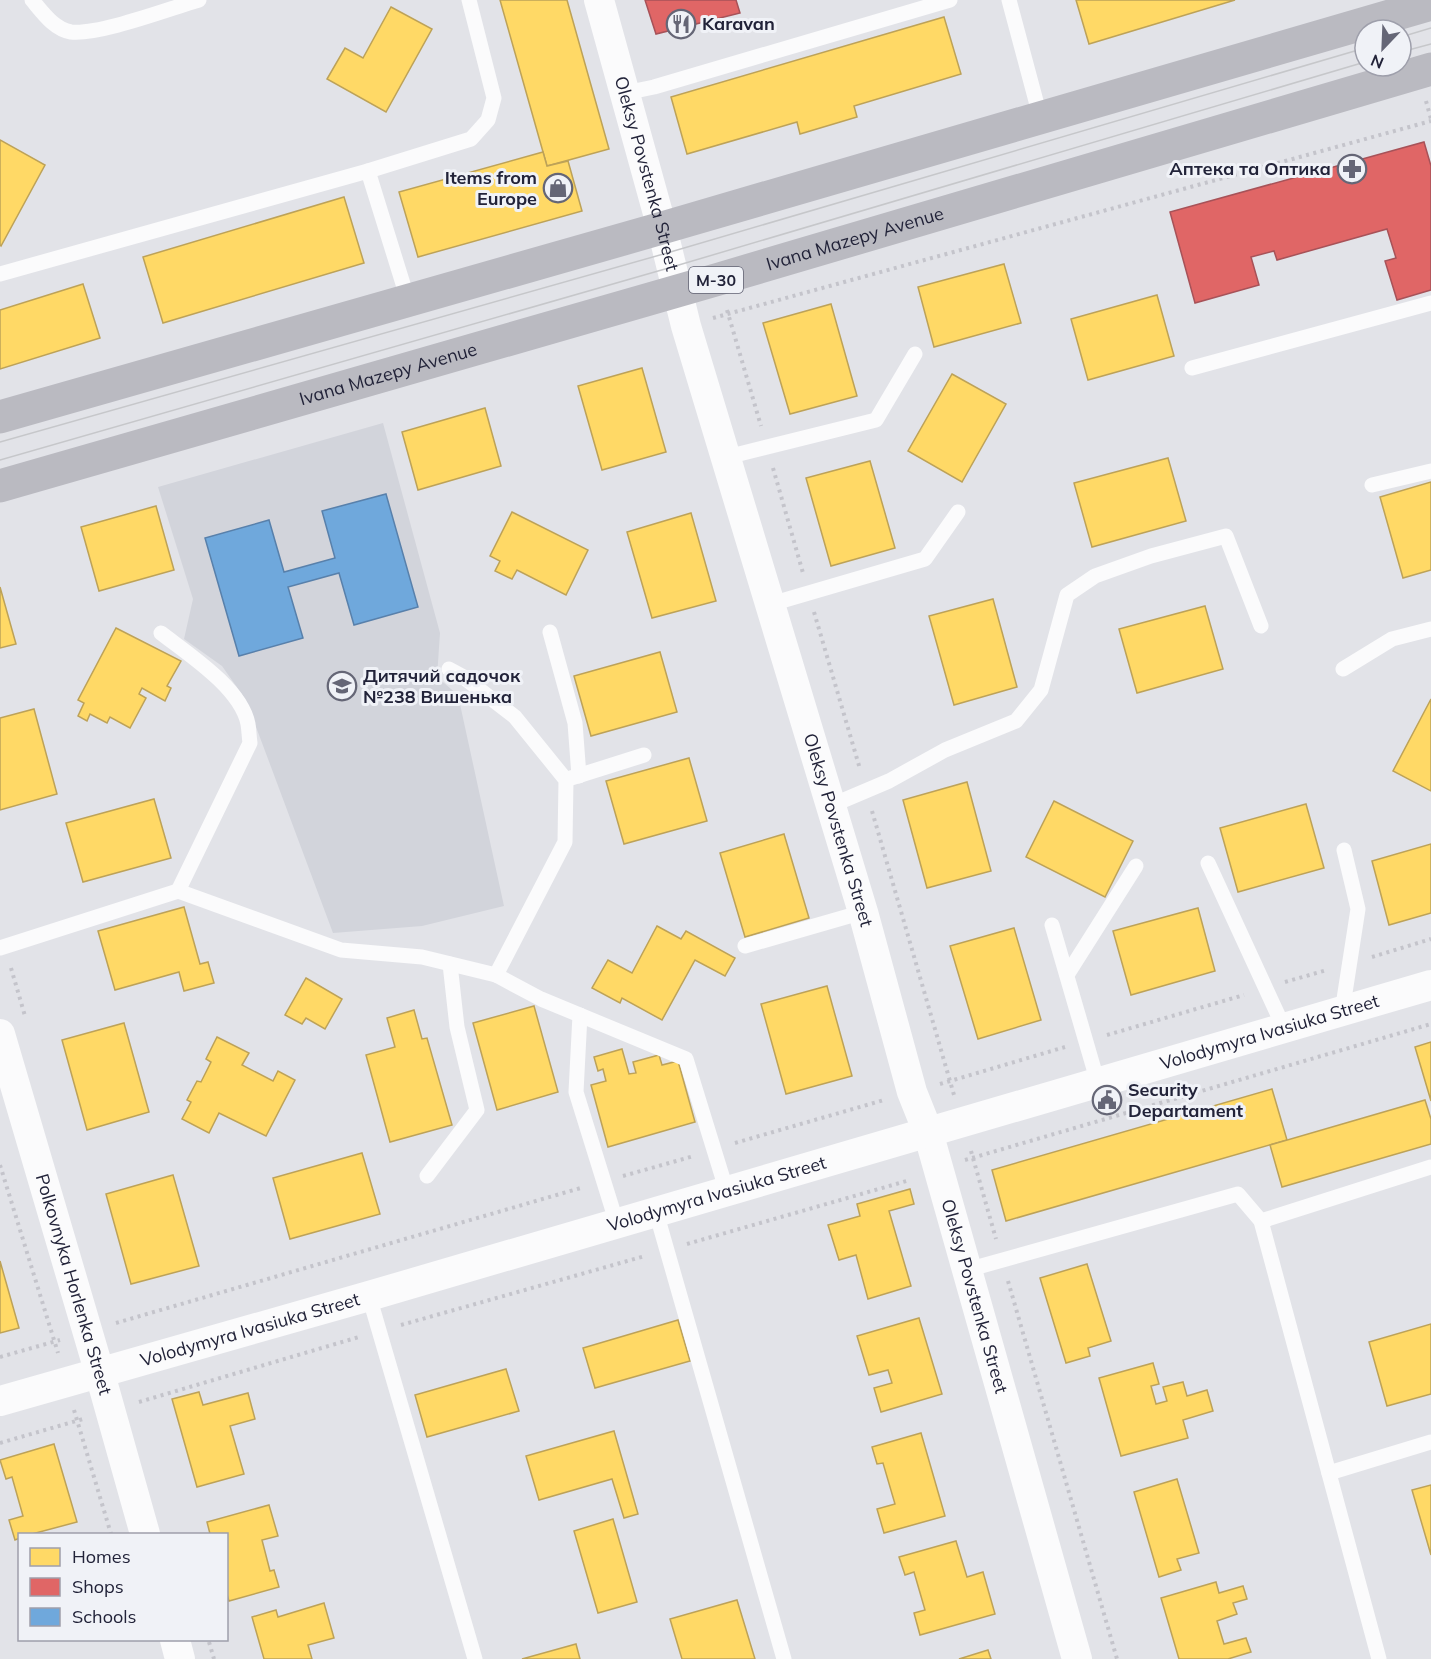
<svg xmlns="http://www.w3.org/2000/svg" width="1431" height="1659" font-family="Mulish,sans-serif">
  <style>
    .built { fill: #d2d4db }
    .homes { fill: #ffd966; stroke: #bda258; stroke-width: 1.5 }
    .shops { fill: #e06666; stroke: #a75258; stroke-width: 1.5 }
    .schools { fill: #6fa8dc; stroke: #5880ab; stroke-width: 1.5 }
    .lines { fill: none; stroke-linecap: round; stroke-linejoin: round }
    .path { stroke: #c4c4cb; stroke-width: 4; stroke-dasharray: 3 4.5; stroke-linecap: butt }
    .lane { stroke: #fbfbfc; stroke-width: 15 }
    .street { stroke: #fbfbfc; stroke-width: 30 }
    .highway { stroke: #babac1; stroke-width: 33 }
    .tram { stroke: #c6c7ca; stroke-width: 1.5 }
    .labels { text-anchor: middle; stroke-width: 6; stroke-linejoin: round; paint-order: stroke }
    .shield { fill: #f0f2f7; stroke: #606172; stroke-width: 1.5 }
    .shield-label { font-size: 16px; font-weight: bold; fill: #222339 }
    .poi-label { font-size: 18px; font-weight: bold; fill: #222339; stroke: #f0f2f7; text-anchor: start }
    .street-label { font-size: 18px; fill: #222339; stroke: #f0f2f7 }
  </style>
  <rect width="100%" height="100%" fill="#e2e3e8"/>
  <path class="built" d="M 383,423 L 440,633 L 437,677 L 458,695 L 504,906 L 422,926 L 333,933 L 246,700 L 222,666 L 184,639 L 193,599 L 158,487 Z"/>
  <g class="homes">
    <path d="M 500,0 L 567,0 L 609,149 L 547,166 Z"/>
    <path d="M 1076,0 L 1235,0 L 1089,44 Z"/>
    <path d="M 391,7 L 432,29 L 386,112 L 327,79 L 345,48 L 363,58 Z"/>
    <path d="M 944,17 L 961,74 L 854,106 L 857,117 L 800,134 L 797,122 L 687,154 L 671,97 Z"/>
    <path d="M 0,140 L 45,165 L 1,246 L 0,245 Z"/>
    <path d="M 543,152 L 547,166 L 568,161 L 582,211 L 418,257 L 399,192 Z"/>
    <path d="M 344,197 L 364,263 L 163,323 L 143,257 Z"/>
    <path d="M 1004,264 L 1021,323 L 934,347 L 918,287 Z"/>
    <path d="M 83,284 L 100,338 L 0,369 L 0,310 Z"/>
    <path d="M 1157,295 L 1174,356 L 1088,380 L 1071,319 Z"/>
    <path d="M 831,304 L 857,396 L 790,414 L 763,323 Z"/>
    <path d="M 642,368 L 666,452 L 602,470 L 578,386 Z"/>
    <path d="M 952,374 L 1006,404 L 962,482 L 908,451 Z"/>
    <path d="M 485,408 L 501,466 L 418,490 L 402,432 Z"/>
    <path d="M 1168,458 L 1186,521 L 1092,547 L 1074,483 Z"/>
    <path d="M 870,461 L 895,548 L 831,566 L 806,478 Z"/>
    <path d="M 1431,482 L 1431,570 L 1403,578 L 1380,497 Z"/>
    <path d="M 156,506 L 174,570 L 99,591 L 81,527 Z"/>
    <path d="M 512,512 L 588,550 L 566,595 L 517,570 L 512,579 L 495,571 L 500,561 L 490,556 Z"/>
    <path d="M 691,513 L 716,601 L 652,618 L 627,532 Z"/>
    <path d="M 0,587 L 16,644 L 0,648 Z"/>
    <path d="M 993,599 L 1017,687 L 954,705 L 929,616 Z"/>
    <path d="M 1205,606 L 1223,669 L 1137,693 L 1119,629 Z"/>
    <path d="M 116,628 L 181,661 L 167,686 L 171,688 L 165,701 L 142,688 L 139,694 L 146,698 L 130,728 L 110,717 L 107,723 L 90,714 L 87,721 L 78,716 L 84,703 L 78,700 Z"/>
    <path d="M 660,652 L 677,712 L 591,736 L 574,676 Z"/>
    <path d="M 1431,699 L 1431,791 L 1393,771 Z"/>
    <path d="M 34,709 L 57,794 L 0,810 L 0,718 Z"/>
    <path d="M 689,758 L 707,821 L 624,844 L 606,781 Z"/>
    <path d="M 967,782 L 991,871 L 927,888 L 903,800 Z"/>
    <path d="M 154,799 L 171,858 L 83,882 L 66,823 Z"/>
    <path d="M 1054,801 L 1133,841 L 1105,897 L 1026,857 Z"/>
    <path d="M 1306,804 L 1324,868 L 1238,892 L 1220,828 Z"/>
    <path d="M 784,834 L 809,918 L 745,937 L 720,853 Z"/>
    <path d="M 1431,844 L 1431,913 L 1389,925 L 1372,861 Z"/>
    <path d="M 184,907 L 200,964 L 208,962 L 214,983 L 184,991 L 179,972 L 115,990 L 98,931 Z"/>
    <path d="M 1198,908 L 1215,971 L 1131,995 L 1113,931 Z"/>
    <path d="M 657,926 L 681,939 L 686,931 L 735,958 L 725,976 L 695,960 L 662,1020 L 622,998 L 620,1003 L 592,988 L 608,960 L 632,973 Z"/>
    <path d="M 1014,928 L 1041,1020 L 978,1039 L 950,946 Z"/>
    <path d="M 306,978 L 342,999 L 325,1029 L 306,1018 L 302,1024 L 285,1015 Z"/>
    <path d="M 827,986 L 852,1076 L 786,1094 L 761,1004 Z"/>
    <path d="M 534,1006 L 558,1092 L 497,1110 L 473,1023 Z"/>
    <path d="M 414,1010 L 422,1039 L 427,1038 L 452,1125 L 390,1142 L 366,1055 L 395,1047 L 387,1018 Z"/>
    <path d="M 124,1023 L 149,1112 L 87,1130 L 62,1040 Z"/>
    <path d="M 217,1037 L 249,1053 L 242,1065 L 273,1081 L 278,1071 L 295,1080 L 266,1136 L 219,1113 L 209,1133 L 182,1119 L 191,1102 L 187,1100 L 197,1081 L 201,1082 L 211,1062 L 206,1059 Z"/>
    <path d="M 1431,1042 L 1431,1101 L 1415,1047 Z"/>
    <path d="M 622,1049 L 629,1074 L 636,1073 L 633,1062 L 659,1055 L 662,1065 L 678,1061 L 695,1122 L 608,1147 L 591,1085 L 606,1081 L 603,1069 L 598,1071 L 594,1057 Z"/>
    <path d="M 1272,1089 L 1287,1140 L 1006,1221 L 992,1170 Z"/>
    <path d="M 1425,1100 L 1431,1119 L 1431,1144 L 1282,1187 L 1270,1145 Z"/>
    <path d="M 362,1153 L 380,1214 L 290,1239 L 273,1178 Z"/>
    <path d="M 173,1175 L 199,1266 L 131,1284 L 106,1194 Z"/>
    <path d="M 910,1189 L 914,1204 L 889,1211 L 911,1286 L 868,1299 L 856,1255 L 839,1260 L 828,1225 L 860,1216 L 857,1204 Z"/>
    <path d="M 0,1261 L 19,1328 L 0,1333 Z"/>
    <path d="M 1087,1264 L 1111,1341 L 1088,1348 L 1090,1356 L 1066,1363 L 1040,1278 Z"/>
    <path d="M 919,1318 L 942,1394 L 881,1412 L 874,1388 L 892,1383 L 888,1370 L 869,1375 L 857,1336 Z"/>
    <path d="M 678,1320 L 690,1361 L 595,1388 L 583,1348 Z"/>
    <path d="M 1431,1324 L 1431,1394 L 1387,1406 L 1369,1342 Z"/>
    <path d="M 1153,1363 L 1159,1384 L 1151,1386 L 1156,1404 L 1167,1401 L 1163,1387 L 1183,1382 L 1187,1396 L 1207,1390 L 1213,1411 L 1183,1420 L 1188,1438 L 1121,1456 L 1099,1378 Z"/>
    <path d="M 506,1369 L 519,1411 L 427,1437 L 415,1395 Z"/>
    <path d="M 199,1392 L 203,1405 L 248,1393 L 255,1419 L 230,1426 L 244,1474 L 197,1487 L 172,1399 Z"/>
    <path d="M 614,1431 L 638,1514 L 624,1518 L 612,1479 L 539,1500 L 526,1456 Z"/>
    <path d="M 921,1433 L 945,1516 L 884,1533 L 877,1509 L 895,1504 L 883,1463 L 877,1464 L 872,1447 Z"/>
    <path d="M 54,1444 L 77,1522 L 32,1534 L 20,1534 L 20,1538 L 15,1540 L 9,1520 L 23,1516 L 12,1477 L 6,1479 L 0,1460 Z"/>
    <path d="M 1177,1479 L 1199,1553 L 1177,1559 L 1181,1570 L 1159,1577 L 1134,1492 Z"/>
    <path d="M 1431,1485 L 1431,1555 L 1412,1490 Z"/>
    <path d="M 269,1505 L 278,1536 L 262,1540 L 270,1571 L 274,1570 L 279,1587 L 229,1601 L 226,1591 L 226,1534 L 210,1534 L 207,1522 Z"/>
    <path d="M 613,1519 L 637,1602 L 598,1613 L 574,1531 Z"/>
    <path d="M 956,1541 L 967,1577 L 983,1572 L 995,1614 L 920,1635 L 914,1613 L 925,1610 L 914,1572 L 905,1575 L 899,1557 Z"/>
    <path d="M 1216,1582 L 1219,1593 L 1243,1586 L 1247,1599 L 1233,1603 L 1237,1614 L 1217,1621 L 1224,1644 L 1246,1638 L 1251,1652 L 1228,1659 L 1179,1659 L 1161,1598 Z"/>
    <path d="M 737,1600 L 755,1659 L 682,1659 L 670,1619 Z"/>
    <path d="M 324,1603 L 334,1638 L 308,1645 L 312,1659 L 264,1659 L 252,1617 L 276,1610 L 278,1617 Z"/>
    <path d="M 576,1644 L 580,1659 L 522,1659 Z"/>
    <path d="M 988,1650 L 991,1659 L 959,1659 Z"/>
  </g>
  <g class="shops">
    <path d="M 645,0 L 736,0 L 740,13 L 656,34 Z"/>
    <path d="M 1424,142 L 1431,166 L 1431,290 L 1397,300 L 1385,261 L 1396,258 L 1387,229 L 1277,260 L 1274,251 L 1251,257 L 1259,285 L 1195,303 L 1170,212 Z"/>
  </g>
  <path class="schools" d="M 386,494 L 418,607 L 354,625 L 339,573 L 288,587 L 303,638 L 239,656 L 205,538 L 269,520 L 284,572 L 335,558 L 322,511 Z"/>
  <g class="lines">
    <g class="path">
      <path d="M 1426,101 L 1431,119"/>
      <path d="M 727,310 L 761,426"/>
      <path d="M 713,318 L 1431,121"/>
      <path d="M 773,468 L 803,573"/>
      <path d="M 814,612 L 860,769"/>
      <path d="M 872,811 L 954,1095"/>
      <path d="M 1372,957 L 1431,939"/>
      <path d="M 11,968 L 25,1016"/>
      <path d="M 1285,982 L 1327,970"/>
      <path d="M 1107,1035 L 1244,995"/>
      <path d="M 940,1084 L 1065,1047"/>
      <path d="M 735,1143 L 884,1100"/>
      <path d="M 971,1151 L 996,1239"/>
      <path d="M 965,1160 L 1431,1024"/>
      <path d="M 0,1165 L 58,1353"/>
      <path d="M 623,1176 L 694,1156"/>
      <path d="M 687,1244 L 910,1180"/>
      <path d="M 1008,1281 L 1117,1659"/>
      <path d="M 116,1323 L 584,1187"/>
      <path d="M 401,1325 L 645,1256"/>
      <path d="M 0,1357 L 60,1340"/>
      <path d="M 139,1402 L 359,1337"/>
      <path d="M 74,1410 L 111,1534"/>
      <path d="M 0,1443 L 83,1419"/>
      <path d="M 209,1642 L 214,1659"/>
    </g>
    <g class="lane">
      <path d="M 32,0 C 43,13 54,29 71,32 C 100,35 168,9 199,0"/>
      <path d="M 1009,0 L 1040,116"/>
      <path d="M 625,93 L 654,87 L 950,0"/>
      <path d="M 368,171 L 471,139 L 488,120 L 494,98 L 469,0"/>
      <path d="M 0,274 L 368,171 L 408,300"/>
      <path d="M 1192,368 L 1431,303"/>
      <path d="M 727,457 L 876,420 L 915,354"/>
      <path d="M 1372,485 L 1431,471"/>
      <path d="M 771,604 L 925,559 L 958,512"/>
      <path d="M 550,632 L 575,723 L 579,776"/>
      <path d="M 161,633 C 188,654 241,688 248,724 C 249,730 249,736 250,743 L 178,891"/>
      <path d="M 449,669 L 462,676 L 515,717 L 566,780 L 565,842 L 496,975"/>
      <path d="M 1343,669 L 1392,639 L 1431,629"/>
      <path d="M 571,778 L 644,755"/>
      <path d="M 830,806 L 889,781 L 945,750 L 1016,721 L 1041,690 L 1067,595 L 1095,576 L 1151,556 L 1226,536 L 1261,626"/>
      <path d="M 1208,863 L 1284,1028"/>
      <path d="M 1052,925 L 1098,1083"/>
      <path d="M 745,946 L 863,912"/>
      <path d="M 0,948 L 178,891 L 341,950 L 422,957 L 496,975 L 541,999 L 686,1059 L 727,1192"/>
      <path d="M 1067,975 L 1136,866"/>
      <path d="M 1342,1012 L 1358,909 L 1344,850"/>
      <path d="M 580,1015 L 576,1092 L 617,1224"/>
      <path d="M 427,1176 L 477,1110 L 457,1027 L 450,964"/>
      <path d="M 656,1212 L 784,1659"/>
      <path d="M 1261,1221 L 1431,1167"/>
      <path d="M 967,1270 L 1238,1194 L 1261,1221 L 1379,1659"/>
      <path d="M 369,1296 L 475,1659"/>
      <path d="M 1329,1473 L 1431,1442"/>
    </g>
    <g class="street">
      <path id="s1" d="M 599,0 L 662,228 L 686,326 L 863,912 L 912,1092 L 928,1132 L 1077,1659"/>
      <path id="s2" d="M 0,1034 L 100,1374 L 145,1534"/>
      <path id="s3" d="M 0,1401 L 369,1296 L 1431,985"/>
      <path d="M 175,1640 L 180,1659"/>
    </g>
    <g class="highway">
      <path d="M 0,417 L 662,228 L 1431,4"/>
      <path id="s4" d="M 0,486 L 719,279 L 1431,69"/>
    </g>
    <g class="tram">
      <path d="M 1401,37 L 1431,28"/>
      <path d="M 1401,52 L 1431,44"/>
      <path d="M 0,442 L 667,253 L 1365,48"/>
      <path d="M 0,460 L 672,267 L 1365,62"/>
    </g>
  </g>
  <defs>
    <g id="restaurant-ring" transform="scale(1.5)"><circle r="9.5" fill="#f0f2f7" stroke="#656676" stroke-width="1.5"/><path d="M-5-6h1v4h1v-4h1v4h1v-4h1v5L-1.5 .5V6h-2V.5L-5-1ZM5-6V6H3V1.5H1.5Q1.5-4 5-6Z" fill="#656676"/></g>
    <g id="pharmacy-ring" transform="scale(1.5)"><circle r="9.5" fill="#f0f2f7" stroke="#656676" stroke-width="1.5"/><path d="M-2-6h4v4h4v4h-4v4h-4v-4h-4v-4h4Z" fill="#656676"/></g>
    <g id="shop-ring" transform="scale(1.5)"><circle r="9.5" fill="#f0f2f7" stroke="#656676" stroke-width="1.5"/><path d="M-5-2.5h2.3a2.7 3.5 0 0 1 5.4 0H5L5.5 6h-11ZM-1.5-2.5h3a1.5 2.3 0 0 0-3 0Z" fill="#656676"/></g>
    <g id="school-ring" transform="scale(1.5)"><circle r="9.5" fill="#f0f2f7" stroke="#656676" stroke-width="1.5"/><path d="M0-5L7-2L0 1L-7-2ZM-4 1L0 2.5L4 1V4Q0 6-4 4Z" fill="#656676"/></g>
    <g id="civic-ring" transform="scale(1.5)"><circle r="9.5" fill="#f0f2f7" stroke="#656676" stroke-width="1.5"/><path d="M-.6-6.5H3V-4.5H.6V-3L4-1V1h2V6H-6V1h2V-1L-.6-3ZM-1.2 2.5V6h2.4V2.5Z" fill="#656676"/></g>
  </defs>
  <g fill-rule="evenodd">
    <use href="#restaurant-ring" x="681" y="24"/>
    <use href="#pharmacy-ring" x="1352" y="169"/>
    <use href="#shop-ring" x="558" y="188"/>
    <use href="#school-ring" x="342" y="686"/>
    <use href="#civic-ring" x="1107" y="1100"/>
  </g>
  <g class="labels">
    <rect class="shield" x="689" y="267" width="54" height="26" rx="4.5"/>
    <g class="shield-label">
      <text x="716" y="286">М-30</text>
    </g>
    <g class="poi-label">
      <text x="702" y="30">Karavan</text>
      <text x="1331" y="175" text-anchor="end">Аптека та Оптика</text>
      <text x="537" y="184" text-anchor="end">Items from<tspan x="537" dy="21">Europe</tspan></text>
      <text x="363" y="682">Дитячий садочок<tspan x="363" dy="21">№238 Вишенька</tspan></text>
      <text x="1128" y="1096">Security<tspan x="1128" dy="21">Departament</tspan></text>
    </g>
    <g class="street-label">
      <text dy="6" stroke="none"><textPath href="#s1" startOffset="180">Oleksy Povstenka Street</textPath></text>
      <text dy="6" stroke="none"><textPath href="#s4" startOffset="890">Ivana Mazepy Avenue</textPath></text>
      <text dy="6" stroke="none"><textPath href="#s4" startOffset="404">Ivana Mazepy Avenue</textPath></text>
      <text dy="6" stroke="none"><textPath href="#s1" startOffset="864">Oleksy Povstenka Street</textPath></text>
      <text dy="6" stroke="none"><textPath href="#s3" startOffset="1322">Volodymyra Ivasiuka Street</textPath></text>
      <text dy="6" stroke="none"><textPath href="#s3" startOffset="746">Volodymyra Ivasiuka Street</textPath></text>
      <text dy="6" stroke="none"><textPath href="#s2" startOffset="261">Polkovnyka Horlenka Street</textPath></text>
      <text dy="6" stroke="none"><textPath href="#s1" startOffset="1350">Oleksy Povstenka Street</textPath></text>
      <text dy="6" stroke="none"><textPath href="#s3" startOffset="260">Volodymyra Ivasiuka Street</textPath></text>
    </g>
  </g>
  <rect x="18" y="1533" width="210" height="108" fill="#f0f2f7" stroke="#9e9fab" stroke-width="1.5"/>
  <rect x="30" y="1548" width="30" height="18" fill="#ffd966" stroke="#9e9fab" stroke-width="1.5"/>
  <text x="72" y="1563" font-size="18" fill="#222339">Homes</text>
  <rect x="30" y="1578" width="30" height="18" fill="#e06666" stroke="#9e9fab" stroke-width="1.5"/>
  <text x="72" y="1593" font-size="18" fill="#222339">Shops</text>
  <rect x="30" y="1608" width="30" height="18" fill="#6fa8dc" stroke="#9e9fab" stroke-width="1.5"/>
  <text x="72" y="1623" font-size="18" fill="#222339">Schools</text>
  <g transform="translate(1383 48) rotate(203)"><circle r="28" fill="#f0f2f7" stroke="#9e9fab" stroke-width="1.5"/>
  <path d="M0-4.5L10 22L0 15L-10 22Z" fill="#656676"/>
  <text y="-9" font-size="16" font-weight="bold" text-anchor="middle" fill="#222339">N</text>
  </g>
</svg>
